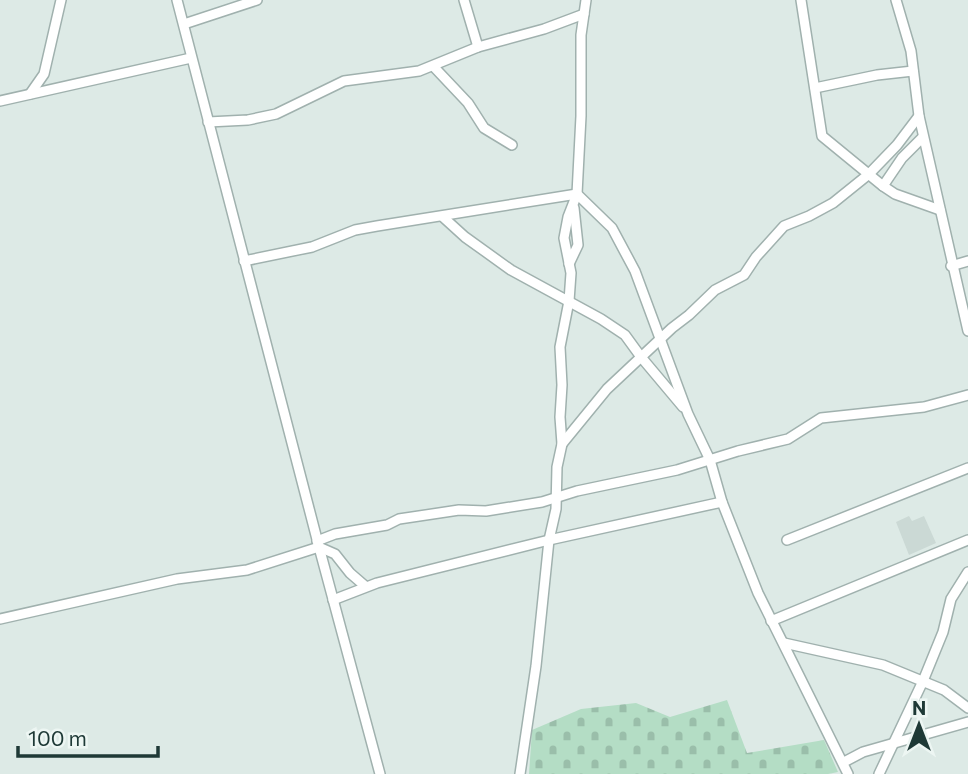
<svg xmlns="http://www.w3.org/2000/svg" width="968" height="774" font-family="Commissioner,sans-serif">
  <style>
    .built { fill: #cbd9d5 }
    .cemetery { fill: url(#cemetery-stones) }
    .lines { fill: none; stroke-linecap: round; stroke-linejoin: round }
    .minor-casing { stroke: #a0b1ae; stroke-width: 12 }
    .minor { stroke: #fff; stroke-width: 9 }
  </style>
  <defs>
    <pattern id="cemetery-stones" width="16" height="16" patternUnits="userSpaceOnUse" patternTransform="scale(1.75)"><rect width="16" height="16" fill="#b4ddc5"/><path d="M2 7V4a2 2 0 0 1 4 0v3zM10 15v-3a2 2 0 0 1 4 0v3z" fill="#9abeaa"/></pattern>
  </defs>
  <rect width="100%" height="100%" fill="#ddeae6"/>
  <path class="built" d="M 909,516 L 912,521 L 924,516 L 936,543 L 909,555 L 896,522 Z"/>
  <path class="cemetery" d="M 727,700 L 747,753 L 824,740 L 838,772 L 828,774 L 529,774 L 532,730 L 581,709 L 636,703 L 670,717 Z"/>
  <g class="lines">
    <g class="minor-casing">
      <g id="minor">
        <path d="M 177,0 L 319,547 L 380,774"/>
        <path d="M 464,0 L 478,47"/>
        <path d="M 801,0 L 822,136 L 883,186 L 895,194 L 940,210"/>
        <path d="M 896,0 L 911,51 L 919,116 L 968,331"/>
        <path d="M 184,24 L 257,0"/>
        <path d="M 434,67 L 468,103 L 484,128 L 512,145"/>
        <path d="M 815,88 L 877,75 L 913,71"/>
        <path d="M 30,94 L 44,74 L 61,0"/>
        <path d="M 0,101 L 191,58"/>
        <path d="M 208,122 L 248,120 L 276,114 L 344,81 L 419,71 L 478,47 L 544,29 L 584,14"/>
        <path d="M 883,186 L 902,158 L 923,137"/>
        <path d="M 443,217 L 465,237 L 511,270 L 601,319 L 625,335 L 641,357 L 683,407"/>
        <path d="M 244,261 L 312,247 L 355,230 L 377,226 L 577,194 L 612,228 L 635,271 L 688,414 L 710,460 L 722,502 L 758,593 L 848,774"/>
        <path d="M 569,264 L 578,245 L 574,208"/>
        <path d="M 951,266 L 968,261"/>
        <path d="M 562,444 L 607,389 L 672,328 L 689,315 L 715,290 L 744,275 L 756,257 L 784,226 L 809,216 L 833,203 L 869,174 L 897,145 L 919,116"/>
        <path d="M 787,540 L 968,468"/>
        <path d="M 317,541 L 335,534 L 387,525 L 399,519 L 459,510 L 486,511 L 542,502 L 577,491 L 677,470 L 738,451 L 788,439 L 821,418 L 924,407 L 968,395"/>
        <path d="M 333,600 L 377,583 L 549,540 L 722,502"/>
        <path d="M 0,619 L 177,579 L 247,570 L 319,547 L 335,554 L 350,573 L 365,586"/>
        <path d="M 771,621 L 968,540"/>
        <path d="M 784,643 L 883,665 L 944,690 L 968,708"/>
        <path d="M 844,762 L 863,752 L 968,722"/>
        <path d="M 520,774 L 536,666 L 549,540 L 556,509 L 557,467 L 562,444 L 560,417 L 562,385 L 560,347 L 569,301 L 571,273 L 564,238 L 568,217 L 577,194 L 581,116 L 581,35 L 586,0"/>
        <path d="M 879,774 L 923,681 L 943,632 L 951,599 L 968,572"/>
      </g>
    </g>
    <use href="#minor" class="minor"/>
  </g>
  <g transform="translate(919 725)" stroke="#edf6f3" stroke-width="5" paint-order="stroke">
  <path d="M0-5L12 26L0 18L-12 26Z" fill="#1e3936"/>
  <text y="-10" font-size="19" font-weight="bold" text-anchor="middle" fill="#1e3936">N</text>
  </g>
  <path d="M18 746v10h140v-10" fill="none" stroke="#1e3936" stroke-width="3.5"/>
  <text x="28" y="746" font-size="21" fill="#1e3936" stroke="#edf6f3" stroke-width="5" paint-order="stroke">100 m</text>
</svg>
